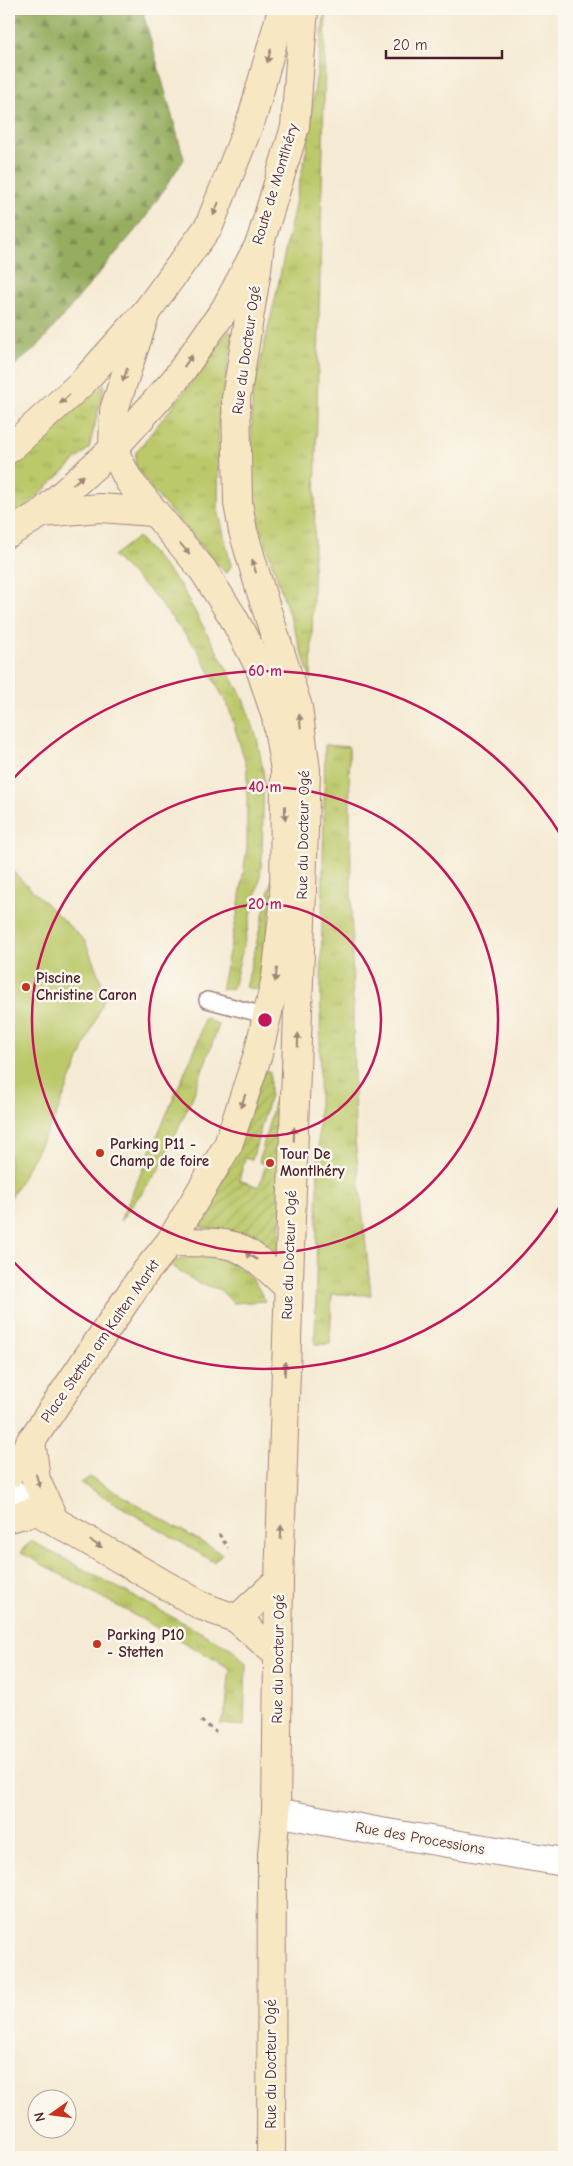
<svg xmlns="http://www.w3.org/2000/svg" width="573" height="2166" font-family="'Comic Neue',sans-serif">
  <style>
    .grass { fill: url(#grass-tufts); stroke: #83744b }
    .forest { fill: url(#forest-firs); stroke: #706645 }
    .garden { fill: url(#garden-furrows); stroke: #83744b }
    .pitch { fill: #bcc96b; stroke: #83744b }
    .lines { fill: none; stroke-linecap: round; stroke-linejoin: round }
    .service-casing { stroke: #a0847f; stroke-width: 18 }
    .minor-casing { stroke: #a0847f; stroke-width: 30 }
    .secondary-casing { stroke: #a0847f; stroke-width: 30 }
    .path { stroke: #a0847f; stroke-width: 3; stroke-dasharray: 4 4; stroke-linecap: butt }
    .service { stroke: #fff; stroke-width: 15 }
    .minor { stroke: #fff; stroke-width: 28 }
    .secondary { stroke: #f7e8c3; stroke-width: 28 }
    .oneway { fill: #a08477 }
    .ring { fill: none; stroke: #c2185b; stroke-width: 2.5 }
    .poi-dot { fill: #c8321e; stroke: #fbf7ec; stroke-width: 2 }
    .labels { text-anchor: middle; stroke-width: 5; stroke-linejoin: round; paint-order: stroke }
    .street-label { font-size: 15px; fill: #4a1f2b; stroke: #fbf7ec }
    .poi-label { font-size: 15px; font-weight: bold; fill: #4a1f2b; stroke: #fbf7ec; text-anchor: start }
    .centre { fill: #c2185b; stroke: #fbf7ec; stroke-width: 2.5 }
    .ring-label { font-size: 15px; text-anchor: middle; font-weight: bold; fill: #c2185b; stroke: #fbf7ec; stroke-width: 5; stroke-linejoin: round; paint-order: stroke }
  </style>
  <defs>
    <pattern id="grass-tufts" width="24" height="20" patternUnits="userSpaceOnUse" patternTransform="scale(1.25)"><rect width="24" height="20" fill="#bcc96b"/><path d="M3 7l-1-3M5 7V3M7 7l1-3M15 17l-1-3M17 17v-4M19 17l1-3" fill="none" stroke="#a3ac5d"/></pattern>
    <pattern id="forest-firs" width="22" height="20" patternUnits="userSpaceOnUse" patternTransform="scale(1.25)"><rect width="22" height="20" fill="#95ad5f"/><path d="M5 1l3.5 6h-7zM16 11l3.5 6h-7z" fill="#7c8c4f"/></pattern>
    <pattern id="garden-furrows" width="10" height="10" patternUnits="userSpaceOnUse" patternTransform="scale(1.25)"><rect width="10" height="10" fill="#bcc96b"/><path d="M-1 1l2-2M0 10L10 0M9 11l2-2" fill="none" stroke="#a3ac5d"/></pattern>
  </defs>
  <rect width="100%" height="100%" fill="#fbf7ec"/>
  <filter id="ink" filterUnits="userSpaceOnUse"><feTurbulence type="fractalNoise" baseFrequency=".02" numOctaves="2"/><feDisplacementMap in="SourceGraphic" scale="10" xChannelSelector="R" yChannelSelector="G"/><feConvolveMatrix kernelMatrix="1 2 1 2 8 2 1 2 1" color-interpolation-filters="sRGB"/></filter>
  <filter id="wash" filterUnits="userSpaceOnUse"><feTurbulence type="fractalNoise" baseFrequency=".0096" numOctaves="4" result="noise"/><feDisplacementMap in="SourceGraphic" scale="20" xChannelSelector="R" yChannelSelector="G"/><feGaussianBlur stdDeviation="1.12" result="paint"/><feColorMatrix in="noise" values="0 0 0 0 0 0 0 0 0 0 0 0 0 0 0 0 0 1.4 0 .05"/><feComposite in="paint" operator="in"/></filter>
  <g filter="url(#wash)">
    <rect width="100%" height="100%" fill="#f5ead3"/>
    <g class="grass">
      <path d="M 325,9 L 326,9 L 311,680 L 255,512 L 251,462 L 252,397 L 276,295 L 307,147 Z"/>
      <path d="M 228,331 L 234,333 L 219,414 L 218,509 L 231,566 L 226,574 L 152,490 L 135,464 L 136,452 L 189,386 Z"/>
      <path d="M 105,384 L 89,448 L 21,511 L 9,518 L 9,465 Z"/>
      <path d="M 138,537 L 180,585 L 242,696 L 257,738 L 264,776 L 262,856 L 260,879 L 233,988 L 221,990 L 238,911 L 247,847 L 247,768 L 229,708 L 199,652 L 152,593 L 113,556 Z"/>
      <path d="M 325,745 L 349,747 L 355,1140 L 371,1295 L 332,1294 L 330,1344 L 315,1344 Z"/>
      <path d="M 274,869 L 267,943 L 258,990 L 246,987 Z"/>
      <path d="M 204,1017 L 219,1025 L 193,1096 L 159,1170 L 120,1221 L 198,1042 Z"/>
      <path d="M 207,1256 C 237,1263 252,1272 265,1301 L 233,1303 L 219,1289 L 198,1283 L 169,1264 L 187,1257 Z"/>
      <path d="M 90,1477 L 212,1548 L 222,1554 L 214,1562 L 81,1483 Z"/>
      <path d="M 31,1541 L 232,1649 L 246,1664 L 244,1726 L 220,1724 L 226,1708 L 230,1668 L 20,1552 Z"/>
    </g>
    <path class="forest" d="M 9,9 L 142,9 L 184,159 L 143,221 L 37,347 L 9,370 Z"/>
    <path class="garden" d="M 264,1070 L 270,1072 L 270,1095 L 252,1160 L 245,1158 L 239,1180 L 259,1187 L 266,1164 L 259,1162 L 276,1095 L 280,1094 L 283,1184 L 278,1250 L 267,1252 C 245,1238 226,1230 200,1227 L 224,1178 L 242,1135 Z"/>
    <path class="pitch" d="M 9,868 L 85,941 L 106,994 L 55,1118 L 9,1201 Z"/>
  </g>
  <g filter="url(#ink)">
    <g class="lines">
      <g class="service-casing">
        <path id="service" d="M 207,1000 L 268,1016"/>
      </g>
      <g class="minor-casing">
        <g id="minor">
          <path d="M 9,1491 L 37,1511"/>
          <path d="M 276,1812 L 375,1831 L 564,1862"/>
        </g>
      </g>
      <g class="secondary-casing">
        <g id="secondary">
          <path d="M 260,243 L 257,270 L 236,398 L 238,503 L 243,531 L 260,589 L 298,707 L 306,770 L 279,1580 L 276,1812 L 272,1854 L 271,2157"/>
          <path d="M 9,449 L 83,382 L 146,312 L 209,226 L 253,115 L 282,9"/>
          <path d="M 42,513 L 100,508 L 153,512"/>
          <path d="M 9,533 L 42,513 L 113,449 L 175,380 L 225,309 L 260,243 L 295,127 L 304,9"/>
          <path d="M 170,1242 C 191,1243 216,1240 236,1247 C 256,1255 272,1273 288,1287"/>
          <path d="M 31,1440 L 36,1480 L 54,1520"/>
          <path d="M 9,1474 L 143,1275 L 170,1242 L 228,1145 L 258,1054 L 276,978 L 284,906 L 285,770 L 276,717 L 260,668 L 233,617 L 203,570 L 129,481 L 113,449 L 114,410 L 146,312"/>
          <path d="M 9,1518 L 37,1511 L 202,1606 L 237,1619 L 278,1655"/>
          <path d="M 237,1619 L 279,1580"/>
        </g>
      </g>
      <g class="path">
        <path d="M 219,1534 L 228,1548"/>
        <path d="M 201,1721 L 216,1732"/>
      </g>
      <use href="#service" class="service"/>
      <use href="#minor" class="minor"/>
      <use href="#secondary" class="secondary"/>
    </g>
    <defs><path id="oneway-solid" d="M-6-.8H1V-3.2L6.5 0L1 3.2V.8H-6Z" transform="scale(1.25)"/></defs>
    <g class="oneway">
      <use href="#oneway-solid" transform="translate(269 56) rotate(105)"/>
      <use href="#oneway-solid" transform="translate(216 209) rotate(112)"/>
      <use href="#oneway-solid" transform="translate(188 361) rotate(-55)"/>
      <use href="#oneway-solid" transform="translate(125 375) rotate(108)"/>
      <use href="#oneway-solid" transform="translate(65 399) rotate(137)"/>
      <use href="#oneway-solid" transform="translate(78 480) rotate(-42)"/>
      <use href="#oneway-solid" transform="translate(185 549) rotate(49)"/>
      <use href="#oneway-solid" transform="translate(254 566) rotate(-106)"/>
      <use href="#oneway-solid" transform="translate(300 721) rotate(-96)"/>
      <use href="#oneway-solid" transform="translate(285 813) rotate(90)"/>
      <use href="#oneway-solid" transform="translate(276 975) rotate(98)"/>
      <use href="#oneway-solid" transform="translate(298 1040) rotate(-88)"/>
      <use href="#oneway-solid" transform="translate(243 1101) rotate(109)"/>
      <use href="#oneway-solid" transform="translate(294 1134) rotate(-88)"/>
      <use href="#oneway-solid" transform="translate(251 1256) rotate(-149)"/>
      <use href="#oneway-solid" transform="translate(285 1369) rotate(-88)"/>
      <use href="#oneway-solid" transform="translate(38 1481) rotate(73)"/>
      <use href="#oneway-solid" transform="translate(281 1532) rotate(-88)"/>
      <use href="#oneway-solid" transform="translate(96 1544) rotate(30)"/>
    </g>
  </g>
  <g class="ring">
    <circle cx="265" cy="1020" r="116"/>
    <circle cx="265" cy="1020" r="233"/>
    <path d="M564 1200A349 349 0 0 1 10 1258M10 782A349 349 0 0 1 564 840"/>
  </g>
  <g class="poi-dot">
    <circle cx="26" cy="987" r="5"/>
    <circle cx="100" cy="1153" r="5"/>
    <circle cx="270" cy="1163" r="5"/>
    <circle cx="97" cy="1644" r="5"/>
  </g>
  <g class="labels">
    <g class="street-label">
      <text transform="translate(275 184) rotate(-73)" y="5">Route de Montlhéry</text>
      <text transform="translate(246 350) rotate(-82)" y="5">Rue du Docteur Ogé</text>
      <text transform="translate(303 835) rotate(-89)" y="5">Rue du Docteur Ogé</text>
      <text transform="translate(289 1255) rotate(-88)" y="5">Rue du Docteur Ogé</text>
      <text transform="translate(100 1341) rotate(-55)" y="5">Place Stetten am Kalten Markt</text>
      <text transform="translate(278 1659) rotate(-89)" y="5">Rue du Docteur Ogé</text>
      <text transform="translate(420 1838) rotate(10)" y="5">Rue des Processions</text>
      <text transform="translate(271 2064) rotate(-90)" y="5">Rue du Docteur Ogé</text>
    </g>
    <g class="poi-label">
      <text x="36" y="983">Piscine<tspan x="36" dy="17">Christine Caron</tspan></text>
      <text x="110" y="1149">Parking P11 -<tspan x="110" dy="17">Champ de foire</tspan></text>
      <text x="280" y="1159">Tour De<tspan x="280" dy="17">Montlhéry</tspan></text>
      <text x="107" y="1640">Parking P10<tspan x="107" dy="17">- Stetten</tspan></text>
    </g>
  </g>
  <circle cx="265" cy="1020" r="8" class="centre"/>
  <g class="ring-label">
    <text x="265" y="676">60 m</text>
    <text x="265" y="792">40 m</text>
    <text x="265" y="909">20 m</text>
  </g>
  <rect width="573" height="2166" fill="none" stroke="#fbf7ec" stroke-width="30"/>
  <g transform="translate(52 2114) rotate(256)"><circle r="24" fill="#fbf7ec" stroke="#b4a19f"/>
  <path d="M0-4L9 19L0 12L-9 19Z" fill="#c8321e"/>
  <text y="-8" font-size="14" font-weight="bold" text-anchor="middle" fill="#4a1f2b">N</text>
  </g>
  <path d="M386 50v8h116v-8" fill="none" stroke="#4a1f2b" stroke-width="2.5"/>
  <text x="393" y="50" font-size="15" fill="#4a1f2b" stroke="#fbf7ec" stroke-width="4" paint-order="stroke">20 m</text>
</svg>
